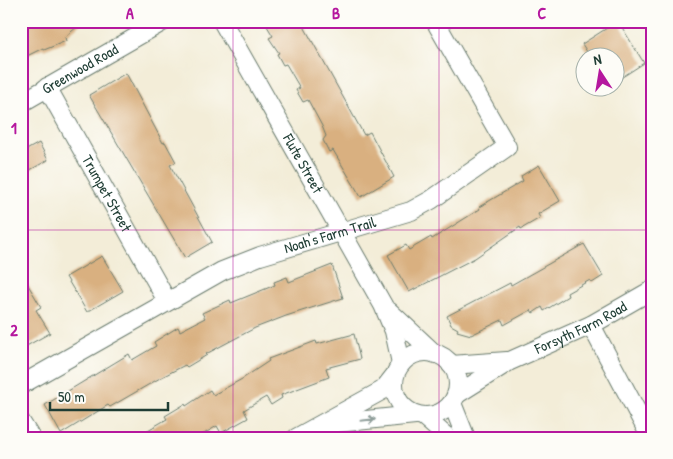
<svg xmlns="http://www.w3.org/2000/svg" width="673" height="459" font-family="'Patrick Hand',sans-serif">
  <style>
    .building { fill: #d9b080 }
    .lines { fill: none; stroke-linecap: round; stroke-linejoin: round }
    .street-casing { stroke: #697b6d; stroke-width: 20 }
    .street { stroke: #fff; stroke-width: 18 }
    .oneway { stroke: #8f9e9a }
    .grid { fill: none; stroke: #b5179e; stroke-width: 1; stroke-opacity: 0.55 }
    .labels { text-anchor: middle; stroke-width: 4.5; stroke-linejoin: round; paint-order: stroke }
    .street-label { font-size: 15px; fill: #1f3d34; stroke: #fdfcf7 }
    .neatline { fill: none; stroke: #b5179e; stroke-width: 2 }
    .grid-label { font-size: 16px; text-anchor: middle; font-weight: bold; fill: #b5179e }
  </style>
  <rect width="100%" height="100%" fill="#fdfcf7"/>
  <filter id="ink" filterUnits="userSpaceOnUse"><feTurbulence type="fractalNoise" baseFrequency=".02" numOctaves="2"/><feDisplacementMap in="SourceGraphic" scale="10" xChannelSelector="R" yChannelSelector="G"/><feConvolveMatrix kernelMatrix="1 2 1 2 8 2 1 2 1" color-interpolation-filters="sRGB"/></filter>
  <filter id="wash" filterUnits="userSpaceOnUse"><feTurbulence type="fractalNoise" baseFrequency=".0096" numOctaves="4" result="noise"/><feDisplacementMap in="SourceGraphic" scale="20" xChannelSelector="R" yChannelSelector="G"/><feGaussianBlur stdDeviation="1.12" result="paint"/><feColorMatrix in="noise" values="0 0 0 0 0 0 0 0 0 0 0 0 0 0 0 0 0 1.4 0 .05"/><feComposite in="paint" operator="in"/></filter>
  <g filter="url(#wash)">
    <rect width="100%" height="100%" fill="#f3edd8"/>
    <g id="blocks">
      <g class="building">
        <path d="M 21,21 L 84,21 L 65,37 L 66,41 L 44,50 L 43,48 L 21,59 Z"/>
        <path d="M 264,21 L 301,21 L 364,135 L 370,132 L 394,177 L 361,197 L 333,150 L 329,152 L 323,140 L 326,136 L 322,126 L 308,100 L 303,102 L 296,90 L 300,88 L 286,64 L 283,65 L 277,54 L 279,53 L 269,38 L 273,36 Z"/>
        <path d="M 618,21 L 644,63 L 616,81 L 616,58 L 591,58 L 582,44 Z"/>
        <path d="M 126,73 L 163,143 L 165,142 L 176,162 L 170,165 L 212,242 L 185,258 L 89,95 Z"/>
        <path d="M 39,143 L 48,160 L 21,175 L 21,153 Z"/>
        <path d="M 539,165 L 560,201 L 538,214 L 540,218 L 521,229 L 520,227 L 475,258 L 409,292 L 388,255 L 406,245 L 409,250 L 431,237 L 432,239 L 480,209 L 479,207 L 523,181 L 521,176 Z"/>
        <path d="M 584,244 L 603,276 L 592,283 L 590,280 L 567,293 L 568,296 L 544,311 L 542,307 L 533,313 L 531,310 L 504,325 L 502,320 L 471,335 L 457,331 L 458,329 L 451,325 L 447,316 L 510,283 L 511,285 Z"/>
        <path d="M 102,256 L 123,291 L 87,312 L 66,277 Z"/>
        <path d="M 332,265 L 343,298 L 286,316 L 255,328 L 206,354 L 207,355 L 187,367 L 185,365 L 160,378 L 110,407 L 108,405 L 61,434 L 45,405 L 129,354 L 132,360 L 156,346 L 154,342 L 178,327 L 180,331 L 205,318 L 202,313 L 230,300 L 231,303 L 275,285 L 274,282 L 287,277 L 289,282 Z"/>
        <path d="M 21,273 L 41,307 L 36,310 L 50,333 L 21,349 Z"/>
        <path d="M 354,334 L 360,359 L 326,368 L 329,377 L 281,395 L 282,398 L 271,405 L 266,397 L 244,410 L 248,418 L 221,433 L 217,426 L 197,438 L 134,438 L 167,419 L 165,416 L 185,404 L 186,406 L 210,390 L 213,395 L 242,379 L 269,361 L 268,359 L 316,341 L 317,344 Z"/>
      </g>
    </g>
  </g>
  <g filter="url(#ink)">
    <use href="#blocks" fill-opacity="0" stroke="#697b6d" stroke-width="1"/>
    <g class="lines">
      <g class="street-casing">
        <g id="street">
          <path id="s1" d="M 222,21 L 383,305 L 394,331 L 401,363"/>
          <path id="s2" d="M 47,87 L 167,301"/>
          <path id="s3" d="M 21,103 L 164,21"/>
          <path d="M 389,311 L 435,354"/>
          <path d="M 591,325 L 651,438"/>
          <circle cx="426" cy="384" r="32"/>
          <path d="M 451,365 L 507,361"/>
          <path id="s4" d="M 21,385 L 222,271 L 260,256 L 411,211 L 431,200 L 507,147 L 435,21"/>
          <path id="s5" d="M 456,395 L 510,361 L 591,325 L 652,290"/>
          <path d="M 452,403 L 466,438"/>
          <path d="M 423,416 L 448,438"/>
          <path d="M 21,422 L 31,438"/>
          <path d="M 327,424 L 415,415"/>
          <path d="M 296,438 L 383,390 L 394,376"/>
        </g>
      </g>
      <use href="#street" class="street"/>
    </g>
    <defs><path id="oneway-shaft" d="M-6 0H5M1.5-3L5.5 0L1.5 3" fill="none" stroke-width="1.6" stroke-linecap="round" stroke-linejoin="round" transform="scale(1.25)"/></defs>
    <use class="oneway" href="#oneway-shaft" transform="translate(368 420) rotate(-6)"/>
  </g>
  <path class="grid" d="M 233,21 L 233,438M 439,21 L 439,438M 21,230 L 652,230"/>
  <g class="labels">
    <g class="street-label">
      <text dy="5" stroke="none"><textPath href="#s3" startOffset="68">Greenwood Road</textPath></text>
      <text dy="5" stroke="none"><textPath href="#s1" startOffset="164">Flute Street</textPath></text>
      <text dy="5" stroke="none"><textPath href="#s2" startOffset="122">Trumpet Street</textPath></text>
      <text dy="5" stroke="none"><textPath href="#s4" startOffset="345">Noah's Farm Trail</textPath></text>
      <text dy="5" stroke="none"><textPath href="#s5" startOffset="142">Forsyth Farm Road</textPath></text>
    </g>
  </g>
  <rect width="673" height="459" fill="none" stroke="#fdfcf7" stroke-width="55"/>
  <g transform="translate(600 72) rotate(348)"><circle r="24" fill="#fdfcf7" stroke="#a4b0a9"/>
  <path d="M0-4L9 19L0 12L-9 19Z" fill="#b5179e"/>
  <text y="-8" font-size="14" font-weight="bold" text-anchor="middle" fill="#1f3d34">N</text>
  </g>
  <path d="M50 402v8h118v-8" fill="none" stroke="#1f3d34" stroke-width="2.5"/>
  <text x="58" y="402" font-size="15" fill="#1f3d34" stroke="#fdfcf7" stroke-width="4" paint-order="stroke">50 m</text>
  <rect x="28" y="28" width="618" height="404" class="neatline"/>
  <g class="grid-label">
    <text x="130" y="19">A</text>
    <text x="336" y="19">B</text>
    <text x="542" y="19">C</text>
    <text x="14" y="134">1</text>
    <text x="14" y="336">2</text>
  </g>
</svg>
